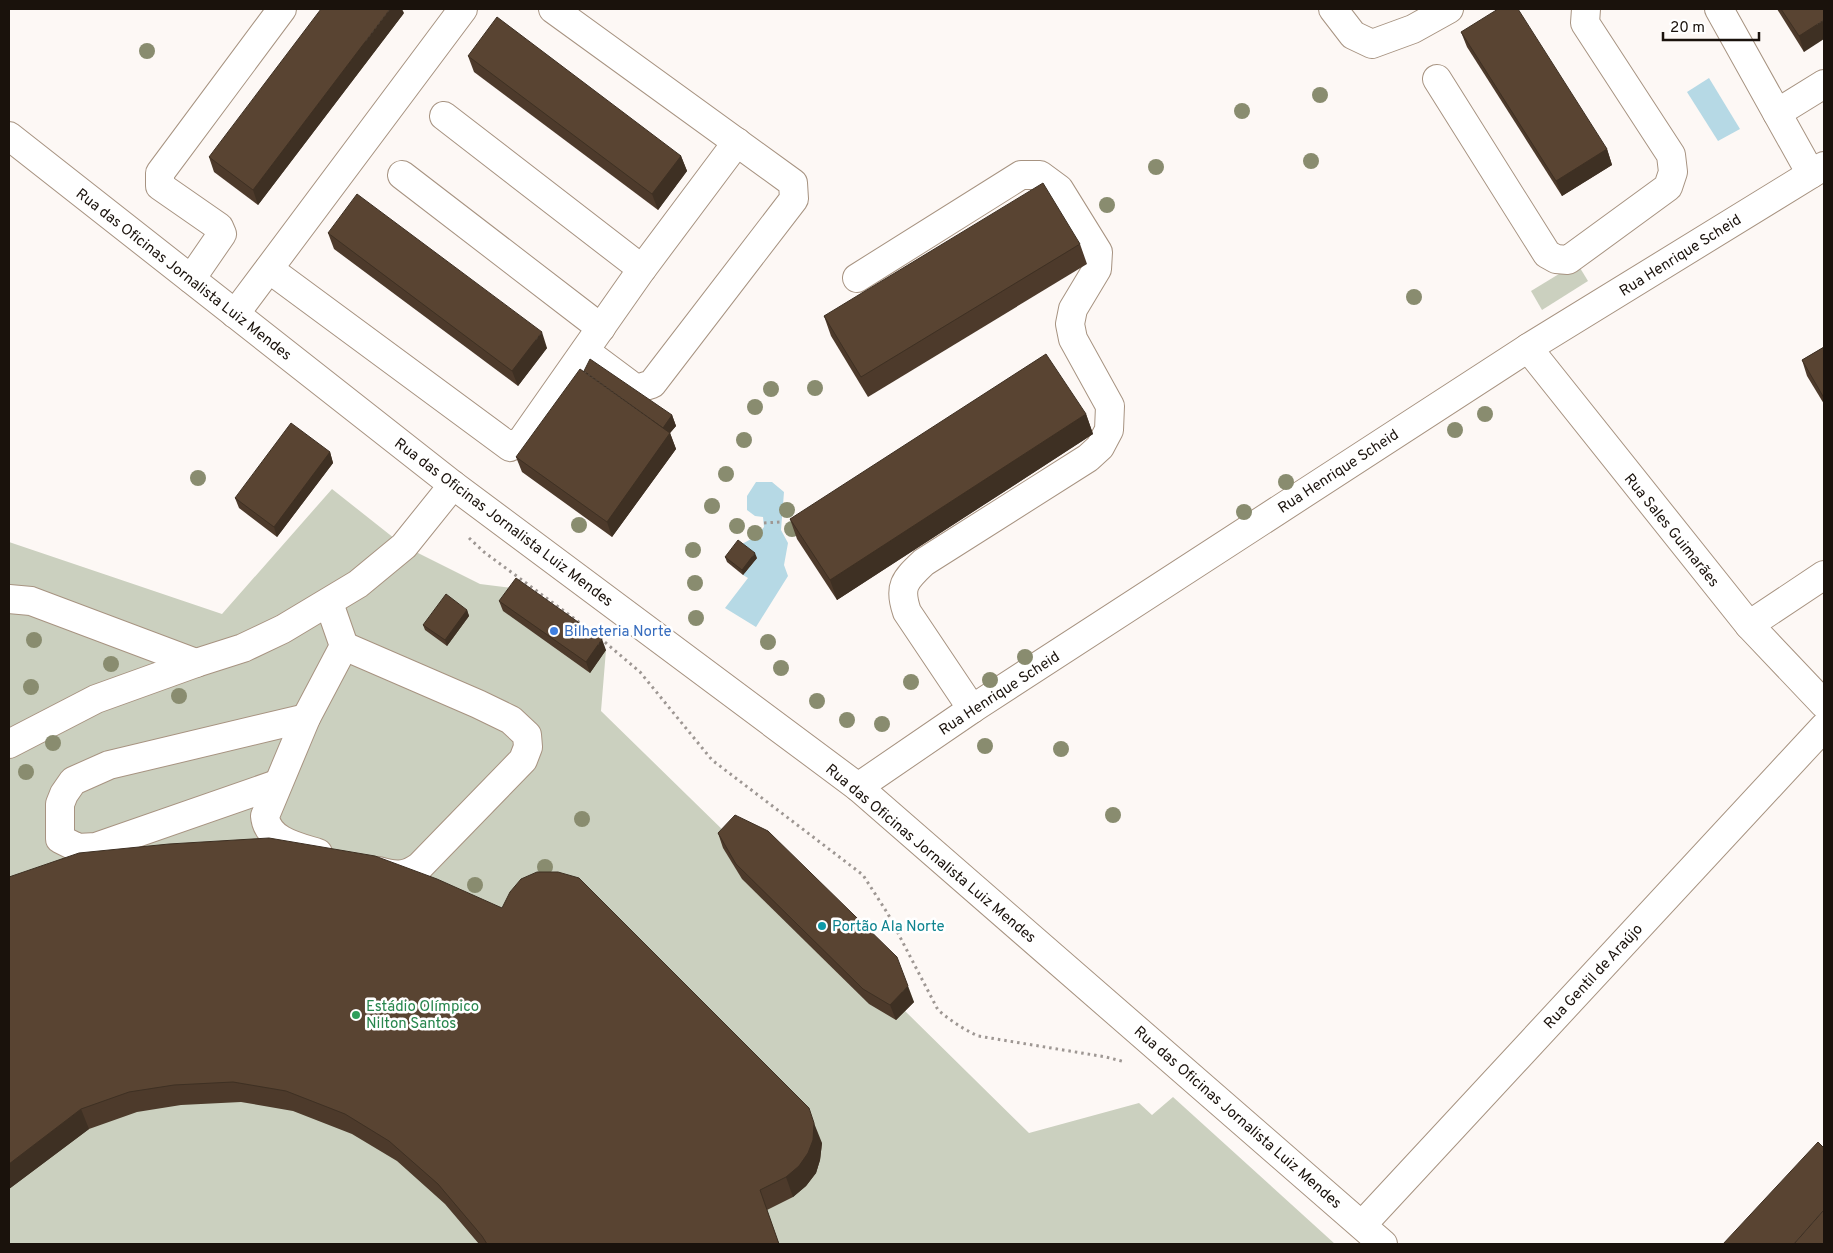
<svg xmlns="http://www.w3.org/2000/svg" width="1833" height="1253" font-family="Overpass,sans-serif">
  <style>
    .green { fill: #cbd0bf }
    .water { fill: #b6d9e5 }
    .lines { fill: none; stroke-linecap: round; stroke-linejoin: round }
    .minor-casing { stroke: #a79381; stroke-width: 30 }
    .path { stroke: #9e9793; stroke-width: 3; stroke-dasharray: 2.5 4; stroke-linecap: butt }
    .minor { stroke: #fff; stroke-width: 28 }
    .tree { fill: #898c6f }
    .wall { fill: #4d3a2b }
    .shaded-wall { fill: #3e3023 }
    .building { fill: #594432; stroke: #3e3023 }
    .shop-dot { fill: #3f7fe0; stroke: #fff; stroke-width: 2 }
    .culture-dot { fill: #0f9aa8; stroke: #fff; stroke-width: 2 }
    .leisure-dot { fill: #2e9e5b; stroke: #fff; stroke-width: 2 }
    .labels { text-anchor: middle; stroke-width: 5; stroke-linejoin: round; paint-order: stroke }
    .street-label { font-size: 15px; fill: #1a120c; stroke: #fff }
    .shop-label { font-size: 15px; fill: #366cbe; stroke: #fff; text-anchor: start }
    .culture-label { font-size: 15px; fill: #0d838f; stroke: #fff; text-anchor: start }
    .leisure-label { font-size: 15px; fill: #27864d; stroke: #fff; text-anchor: start }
  </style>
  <rect width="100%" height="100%" fill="#fdf8f5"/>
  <g class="green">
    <path d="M 1577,263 L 1588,281 L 1542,310 L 1531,291 Z"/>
    <path d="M 332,489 L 404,546 L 480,584 L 520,589 L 606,650 L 601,711 L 732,839 L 903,973 L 914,1002 L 905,1011 L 1029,1133 L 1139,1103 L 1152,1115 L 1173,1097 L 1335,1244 L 9,1244 L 9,542 L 222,614 Z"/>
  </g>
  <g class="water">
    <path d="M 1709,78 L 1740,129 L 1718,141 L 1687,92 Z"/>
    <path d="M 756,482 L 772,482 L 784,492 L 781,530 L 788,543 L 784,565 L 788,576 L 756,627 L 725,608 L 748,578 L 743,575 L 757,558 L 740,545 L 755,537 L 764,527 L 763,517 L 755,516 L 747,510 L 747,496 Z"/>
  </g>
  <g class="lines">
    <g class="minor-casing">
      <g id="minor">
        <path d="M 553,9 L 793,183 L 794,199 L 652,384 L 636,389 L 585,351"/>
        <path d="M 1333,9 L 1353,35 L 1372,44 L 1413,29 L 1449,9"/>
        <path d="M 1719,9 L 1811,174"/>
        <path d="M 1437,79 L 1547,254 L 1556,259 L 1568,260 L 1668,187 L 1673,172 L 1671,155 L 1585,23 L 1586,9"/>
        <path d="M 1777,113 L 1824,84"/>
        <path d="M 444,116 L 642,269"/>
        <path d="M 9,136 L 453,485 L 858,787 L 1383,1244"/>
        <path d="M 402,175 L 601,328"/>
        <path d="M 269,269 L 510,447 L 522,440 L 642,269 L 737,142"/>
        <path d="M 857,278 L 1021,175 L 1040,175 L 1059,189 L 1098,252 L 1097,269 L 1073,309 L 1070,324 L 1073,339 L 1110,406 L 1109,430 L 1100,447 L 1088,458 L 924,562 C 905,580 898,586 907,612 L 972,709"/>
        <path d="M 191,279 L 222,234 L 219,227 L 160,186 L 160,173 L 282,9"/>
        <path d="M 235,314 L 463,9"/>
        <path d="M 1528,348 L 1749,625 L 1824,704"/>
        <path d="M 9,599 L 31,601 L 196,663 L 243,648 L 283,629 L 358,584 L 404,546 L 453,485"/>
        <path d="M 1749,625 L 1824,575"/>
        <path d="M 344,646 L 478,704 L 511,720 L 527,735 L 528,747 L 523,760 L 420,866 C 405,877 395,876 378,871"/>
        <path d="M 9,744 L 96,699 L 196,663"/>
        <path d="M 277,784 L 96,847 L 78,848 L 60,839 L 60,804 L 64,794 L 73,781 L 109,765 L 306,718"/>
        <path d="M 858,787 L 972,709 L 1528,348 L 1824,166"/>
        <path d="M 318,853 C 299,847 267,841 265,816 L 306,718 L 344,646 L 329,603"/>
        <path d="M 1362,1225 L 1824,727"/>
      </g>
    </g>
    <g class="path">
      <path d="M 764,523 L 781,522"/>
      <path d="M 469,538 L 484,552 L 591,631"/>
      <path d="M 600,638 L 640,672 L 712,760 L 863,875 L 888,914 L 938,1010 C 951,1021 963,1029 978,1036 L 1106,1057 L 1125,1062"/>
    </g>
    <use href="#minor" class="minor"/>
  </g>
  <g class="tree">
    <circle cx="147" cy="51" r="8"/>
    <circle cx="1320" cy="95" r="8"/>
    <circle cx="1242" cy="111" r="8"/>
    <circle cx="1311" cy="161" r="8"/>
    <circle cx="1156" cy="167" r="8"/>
    <circle cx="1107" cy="205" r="8"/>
    <circle cx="1414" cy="297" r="8"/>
    <circle cx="815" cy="388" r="8"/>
    <circle cx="771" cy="389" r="8"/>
    <circle cx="755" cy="407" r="8"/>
    <circle cx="1485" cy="414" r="8"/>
    <circle cx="1455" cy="430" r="8"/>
    <circle cx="744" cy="440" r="8"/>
    <circle cx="726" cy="474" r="8"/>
    <circle cx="198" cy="478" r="8"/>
    <circle cx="1286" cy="482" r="8"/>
    <circle cx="712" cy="506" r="8"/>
    <circle cx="787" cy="510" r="8"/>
    <circle cx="1244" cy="512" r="8"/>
    <circle cx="579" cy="525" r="8"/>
    <circle cx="737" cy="526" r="8"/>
    <circle cx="792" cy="529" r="8"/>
    <circle cx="755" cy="533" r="8"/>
    <circle cx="693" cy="550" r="8"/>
    <circle cx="695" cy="583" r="8"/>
    <circle cx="696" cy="618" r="8"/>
    <circle cx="34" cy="640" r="8"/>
    <circle cx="768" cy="642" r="8"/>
    <circle cx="1025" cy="657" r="8"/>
    <circle cx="111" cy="664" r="8"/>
    <circle cx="781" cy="668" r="8"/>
    <circle cx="990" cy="680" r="8"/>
    <circle cx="911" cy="682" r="8"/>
    <circle cx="31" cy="687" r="8"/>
    <circle cx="179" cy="696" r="8"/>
    <circle cx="817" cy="701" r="8"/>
    <circle cx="847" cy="720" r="8"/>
    <circle cx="882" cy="724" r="8"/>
    <circle cx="53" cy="743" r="8"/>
    <circle cx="985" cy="746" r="8"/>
    <circle cx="1061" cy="749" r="8"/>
    <circle cx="26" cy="772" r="8"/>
    <circle cx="1113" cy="815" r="8"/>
    <circle cx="582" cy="819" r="8"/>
    <circle cx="545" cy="867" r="8"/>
    <circle cx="475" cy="885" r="8"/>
  </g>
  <g class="wall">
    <path d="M 1777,9 L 1824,9 L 1804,52 Z"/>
    <path d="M 404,13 L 258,205 L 214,172 L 209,157 Z"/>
    <path d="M 1461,32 L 1607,149 L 1612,165 L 1562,196 L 1467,47 Z"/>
    <path d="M 468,56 L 681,156 L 687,171 L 658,210 L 474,72 Z"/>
    <path d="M 328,233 L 547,348 L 518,386 L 334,249 Z"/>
    <path d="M 1080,244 L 1087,264 L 868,397 L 831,336 L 824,316 Z"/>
    <path d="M 1824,347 L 1824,404 L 1807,376 L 1802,360 Z"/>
    <path d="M 1086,414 L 1093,434 L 837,600 L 797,539 L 790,519 Z"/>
    <path d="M 672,415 L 676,426 L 670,433 L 676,449 L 612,537 L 522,472 L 516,457 Z"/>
    <path d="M 330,452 L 333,463 L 277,537 L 239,508 L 235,498 Z"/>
    <path d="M 725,557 L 757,558 L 743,575 L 727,562 Z"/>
    <path d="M 499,601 L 606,650 L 590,673 L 503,611 Z"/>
    <path d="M 467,610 L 469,616 L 447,646 L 425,630 L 423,625 Z"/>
    <path d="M 718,833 L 914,1002 L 896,1020 L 869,1004 L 742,879 L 723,848 Z"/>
    <path d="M 9,877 L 822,1143 L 820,1160 L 816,1173 L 806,1186 L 793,1197 L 767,1210 L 779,1244 L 479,1244 L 445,1204 L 397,1161 L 352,1134 L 293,1111 L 241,1102 L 181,1105 L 137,1112 L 89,1129 L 9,1189 Z"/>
  </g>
  <g class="shaded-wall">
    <path d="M 390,9 L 402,9 L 404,13 L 258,205 L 253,190 Z"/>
    <path d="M 1824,20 L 1824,39 L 1804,52 L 1799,36 Z"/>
    <path d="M 1607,149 L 1612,165 L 1562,196 L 1556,181 Z"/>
    <path d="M 681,156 L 687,171 L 658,210 L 652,194 Z"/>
    <path d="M 542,332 L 547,348 L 518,386 L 512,371 Z"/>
    <path d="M 1086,414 L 1093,434 L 837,600 L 830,580 Z"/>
    <path d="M 672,415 L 676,426 L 670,433 L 676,449 L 612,537 L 607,522 L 661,430 Z"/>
    <path d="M 330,452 L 333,463 L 277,537 L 274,527 Z"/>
    <path d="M 755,553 L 757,558 L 743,575 L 742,570 Z"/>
    <path d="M 467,610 L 469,616 L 447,646 L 445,640 Z"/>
    <path d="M 602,639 L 606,650 L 590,673 L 586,662 Z"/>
    <path d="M 908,986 L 914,1002 L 896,1020 L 890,1005 Z"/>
    <path d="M 81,1109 L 89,1129 L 9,1189 L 9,1164 Z"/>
    <path d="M 814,1123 L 822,1143 L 820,1160 L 816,1173 L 806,1186 L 793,1197 L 786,1177 Z"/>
  </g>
  <g class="building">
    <path d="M 321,9 L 390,9 L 253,190 L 209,157 Z"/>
    <path d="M 1498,9 L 1518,9 L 1607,149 L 1556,181 L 1461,32 Z"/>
    <path d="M 1781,9 L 1824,9 L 1824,20 L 1799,36 Z"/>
    <path d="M 497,17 L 681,156 L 652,194 L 468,56 Z"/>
    <path d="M 1043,183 L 1080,244 L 861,377 L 824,316 Z"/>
    <path d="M 357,194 L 542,332 L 512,371 L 328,233 Z"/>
    <path d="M 1824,347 L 1824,398 L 1802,360 Z"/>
    <path d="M 1046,354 L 1086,414 L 830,580 L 790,519 Z"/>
    <path d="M 590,359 L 672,415 L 663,428 L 584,371 Z"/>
    <path d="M 580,369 L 670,433 L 607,522 L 516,457 Z"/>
    <path d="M 291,423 L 330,452 L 274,527 L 235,498 Z"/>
    <path d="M 738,540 L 755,553 L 742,570 L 725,557 Z"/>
    <path d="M 516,578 L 602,639 L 586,662 L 499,601 Z"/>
    <path d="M 446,594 L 467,610 L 445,640 L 423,625 Z"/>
    <path d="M 735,815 L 768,831 L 897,957 L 908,986 L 890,1005 L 863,989 L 736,864 L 718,833 Z"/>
    <path d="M 269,838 L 375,856 L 437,879 L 502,908 L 510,892 L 521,879 L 537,872 L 558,872 L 579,878 L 809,1108 L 814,1123 L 813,1140 L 808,1153 L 799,1166 L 786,1177 L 760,1190 L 779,1244 L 487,1244 L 482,1236 L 438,1184 L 389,1141 L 345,1114 L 286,1091 L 233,1082 L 174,1085 L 129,1092 L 81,1109 L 9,1164 L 9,877 L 79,853 L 169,844 Z"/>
    <path d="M 1818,1142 L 1824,1148 L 1824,1210 L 1794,1244 L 1723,1244 Z"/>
    <path d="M 1824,1210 L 1824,1244 L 1794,1244 Z"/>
  </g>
  <circle class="shop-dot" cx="554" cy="631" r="5"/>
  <circle class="culture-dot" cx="822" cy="926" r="5"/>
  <circle class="leisure-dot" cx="356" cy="1015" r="5"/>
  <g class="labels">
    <g class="street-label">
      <text transform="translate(1680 255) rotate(-32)" y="5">Rua Henrique Scheid</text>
      <text transform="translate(184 274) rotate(38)" y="5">Rua das Oficinas Jornalista Luiz Mendes</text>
      <text transform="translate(1338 471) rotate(-33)" y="5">Rua Henrique Scheid</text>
      <text transform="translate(504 522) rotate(37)" y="5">Rua das Oficinas Jornalista Luiz Mendes</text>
      <text transform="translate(1672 530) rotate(51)" y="5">Rua Sales Guimarães</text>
      <text transform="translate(999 693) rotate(-33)" y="5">Rua Henrique Scheid</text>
      <text transform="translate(931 853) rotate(40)" y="5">Rua das Oficinas Jornalista Luiz Mendes</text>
      <text transform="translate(1593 976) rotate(-47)" y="5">Rua Gentil de Araújo</text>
      <text transform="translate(1238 1117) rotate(41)" y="5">Rua das Oficinas Jornalista Luiz Mendes</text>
    </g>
    <g class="shop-label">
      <text x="564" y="636">Bilheteria Norte</text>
    </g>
    <g class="culture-label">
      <text x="832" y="931">Portão Ala Norte</text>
    </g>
    <g class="leisure-label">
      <text x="366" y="1011">Estádio Olímpico<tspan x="366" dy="17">Nilton Santos</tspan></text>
    </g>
  </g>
  <rect width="1833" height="1253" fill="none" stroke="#1a120c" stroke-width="20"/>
  <path d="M1663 32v8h96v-8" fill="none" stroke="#1a120c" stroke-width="2.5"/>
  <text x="1670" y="32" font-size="15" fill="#1a120c" stroke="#ffffff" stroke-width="4" paint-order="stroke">20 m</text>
</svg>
